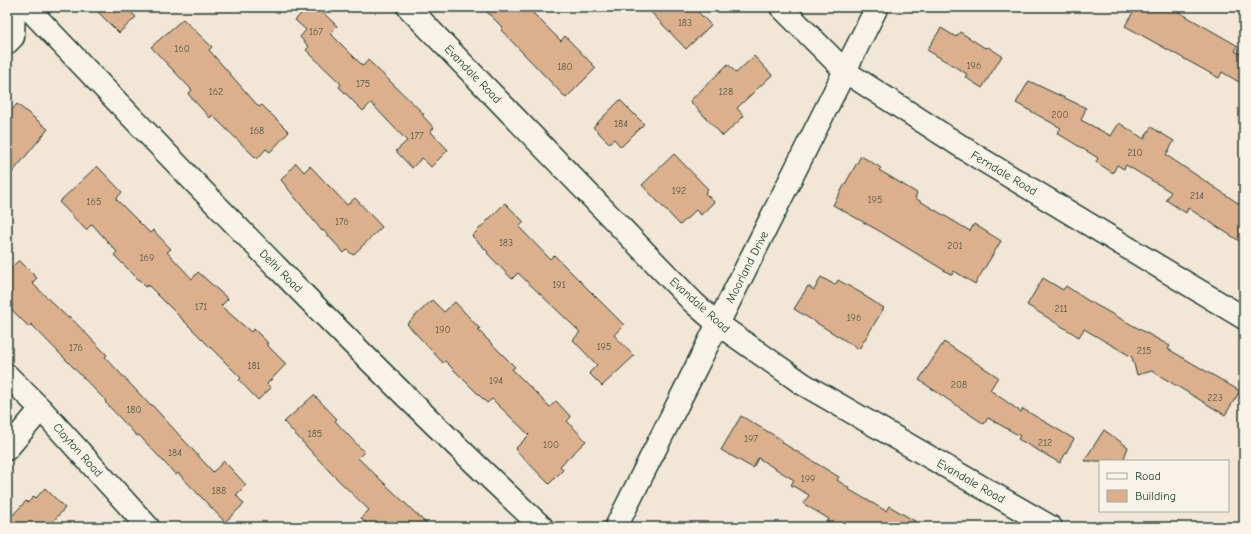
<svg xmlns="http://www.w3.org/2000/svg" width="1251" height="534" font-family="'Comic Neue',sans-serif">
  <style>
    .building { fill: #dcb08d; stroke: #1f3d34 }
    .lines { fill: none; stroke-linecap: round; stroke-linejoin: round }
    .minor-casing { stroke: #1f3d34; stroke-width: 25 }
    .minor { stroke: #f7f3e8; stroke-width: 22 }
    .labels { text-anchor: middle; stroke-width: 3; stroke-linejoin: round; paint-order: stroke }
    .number-label { font-size: 10px; fill: #4e5a4a }
    .street-label { font-size: 12px; fill: #1f3d34; stroke: #f7f3e8 }
  </style>
  <rect width="100%" height="100%" fill="#f2e6d6"/>
  <filter id="ink" filterUnits="userSpaceOnUse"><feTurbulence type="fractalNoise" baseFrequency=".025" numOctaves="2"/><feDisplacementMap in="SourceGraphic" scale="8" xChannelSelector="R" yChannelSelector="G"/><feConvolveMatrix kernelMatrix="1 2 1 2 8 2 1 2 1" color-interpolation-filters="sRGB"/></filter>
  <g filter="url(#ink)">
    <g class="building">
      <path d="M 93,7 L 126,7 L 136,17 L 119,33 Z"/>
      <path d="M 308,7 L 317,7 L 337,26 L 330,33 L 363,66 L 368,60 L 424,114 L 422,115 L 434,128 L 430,131 L 448,150 L 431,167 L 422,158 L 412,168 L 396,151 L 407,141 L 371,103 L 363,111 L 339,87 L 341,84 L 306,50 L 309,47 L 300,37 L 306,30 L 295,20 Z"/>
      <path d="M 482,7 L 527,7 L 561,41 L 565,36 L 596,68 L 566,98 L 501,30 L 503,28 Z"/>
      <path d="M 646,7 L 693,7 L 711,25 L 686,49 Z"/>
      <path d="M 1136,7 L 1170,7 L 1238,46 L 1235,51 L 1244,56 L 1244,85 L 1222,72 L 1219,78 L 1125,26 Z"/>
      <path d="M 183,19 L 212,47 L 209,50 L 259,107 L 262,105 L 289,132 L 270,152 L 266,149 L 257,159 L 212,115 L 210,118 L 188,94 L 192,90 L 151,47 Z"/>
      <path d="M 941,28 L 956,37 L 960,32 L 985,48 L 988,47 L 1002,56 L 982,88 L 965,77 L 967,74 L 927,50 Z"/>
      <path d="M 754,56 L 772,75 L 737,108 L 744,116 L 723,136 L 690,101 L 728,64 L 736,73 Z"/>
      <path d="M 1029,81 L 1086,108 L 1081,120 L 1111,136 L 1119,123 L 1144,139 L 1151,127 L 1174,141 L 1166,155 L 1244,207 L 1244,244 L 1188,208 L 1186,213 L 1166,200 L 1171,192 L 1126,165 L 1124,169 L 1117,165 L 1113,173 L 1096,162 L 1098,158 L 1057,133 L 1061,128 L 1016,103 Z"/>
      <path d="M 620,100 L 644,124 L 621,147 L 614,139 L 609,143 L 593,127 Z"/>
      <path d="M 17,104 L 48,129 L 7,179 L 7,116 Z"/>
      <path d="M 674,154 L 708,189 L 705,193 L 714,202 L 701,215 L 696,210 L 680,225 L 642,185 Z"/>
      <path d="M 861,156 L 881,168 L 879,170 L 917,193 L 915,198 L 970,231 L 974,224 L 1001,241 L 975,284 L 954,271 L 952,275 L 881,232 L 833,205 Z"/>
      <path d="M 296,163 L 304,172 L 310,166 L 347,205 L 355,198 L 382,227 L 353,255 L 347,250 L 344,253 L 323,230 L 322,231 L 281,180 Z"/>
      <path d="M 97,166 L 122,192 L 116,199 L 150,233 L 153,230 L 171,249 L 167,252 L 192,279 L 198,272 L 228,299 L 221,306 L 251,332 L 254,329 L 268,343 L 266,344 L 286,364 L 267,384 L 271,388 L 258,400 L 239,380 L 241,378 L 148,285 L 146,287 L 114,255 L 117,252 L 92,224 L 86,230 L 59,202 Z"/>
      <path d="M 505,203 L 524,222 L 519,227 L 550,259 L 554,255 L 624,325 L 614,335 L 634,356 L 602,386 L 589,373 L 597,365 L 573,340 L 580,332 L 518,273 L 512,279 L 487,253 L 488,252 L 472,236 Z"/>
      <path d="M 19,260 L 37,278 L 32,283 L 68,318 L 69,316 L 107,355 L 105,357 L 150,405 L 151,404 L 213,472 L 224,461 L 246,485 L 236,495 L 244,504 L 225,522 L 178,473 L 176,475 L 139,435 L 137,436 L 105,402 L 106,401 L 31,324 L 29,327 L 7,305 L 7,272 Z"/>
      <path d="M 821,277 L 835,285 L 838,280 L 863,294 L 863,295 L 884,308 L 859,349 L 794,309 L 808,286 L 814,290 Z"/>
      <path d="M 1043,278 L 1063,290 L 1066,286 L 1087,300 L 1170,346 L 1168,349 L 1240,391 L 1225,415 L 1152,371 L 1137,375 L 1132,357 L 1084,329 L 1079,337 L 1027,305 Z"/>
      <path d="M 432,300 L 444,312 L 455,302 L 480,329 L 478,330 L 515,367 L 512,369 L 550,407 L 556,401 L 571,417 L 567,421 L 586,441 L 560,466 L 563,470 L 549,484 L 515,449 L 529,435 L 492,399 L 487,403 L 445,361 L 443,363 L 407,324 Z"/>
      <path d="M 944,342 L 998,377 L 990,390 L 1021,412 L 1023,409 L 1074,439 L 1060,463 L 1018,439 L 1020,436 L 988,418 L 984,424 L 919,380 Z"/>
      <path d="M 314,395 L 337,419 L 335,421 L 364,452 L 358,458 L 430,527 L 370,527 L 361,518 L 369,510 L 330,472 L 284,422 Z"/>
      <path d="M 741,416 L 782,440 L 781,442 L 839,477 L 837,480 L 849,488 L 848,489 L 886,511 L 889,506 L 925,527 L 824,527 L 829,519 L 804,504 L 809,495 L 791,485 L 794,480 L 758,458 L 753,468 L 721,450 Z"/>
      <path d="M 1104,430 L 1128,447 L 1123,461 L 1084,461 Z"/>
      <path d="M 45,488 L 65,508 L 48,527 L 7,527 L 7,521 L 26,501 L 28,503 L 34,496 L 36,498 Z"/>
    </g>
    <g class="lines">
      <g class="minor-casing">
        <g id="minor">
          <path d="M 27,7 C 195,184 364,361 542,527"/>
          <path d="M 408,7 L 694,303 L 718,324 L 803,384 L 1051,527"/>
          <path d="M 781,7 L 846,72 L 976,156 L 1244,318"/>
          <path d="M 7,43 L 13,37 L 14,7"/>
          <path d="M 7,375 L 41,409 L 148,527"/>
          <path d="M 7,449 L 41,409"/>
          <path d="M 616,527 L 877,7"/>
        </g>
      </g>
      <use href="#minor" class="minor"/>
    </g>
  </g>
  <g class="labels">
    <g class="number-label">
      <text x="685" y="26">183</text>
      <text x="316" y="35">167</text>
      <text x="182" y="52">160</text>
      <text x="974" y="69">196</text>
      <text x="565" y="70">180</text>
      <text x="363" y="87">175</text>
      <text x="216" y="95">162</text>
      <text x="726" y="95">128</text>
      <text x="1060" y="118">200</text>
      <text x="621" y="127">184</text>
      <text x="257" y="134">168</text>
      <text x="417" y="139">177</text>
      <text x="1135" y="156">210</text>
      <text x="679" y="194">192</text>
      <text x="1197" y="199">214</text>
      <text x="875" y="203">195</text>
      <text x="94" y="205">165</text>
      <text x="342" y="225">176</text>
      <text x="506" y="246">183</text>
      <text x="955" y="249">201</text>
      <text x="147" y="261">169</text>
      <text x="559" y="288">191</text>
      <text x="201" y="310">171</text>
      <text x="1061" y="312">211</text>
      <text x="854" y="321">196</text>
      <text x="443" y="333">190</text>
      <text x="604" y="350">195</text>
      <text x="76" y="351">176</text>
      <text x="1144" y="354">215</text>
      <text x="254" y="369">181</text>
      <text x="496" y="384">194</text>
      <text x="959" y="388">208</text>
      <text x="1215" y="401">223</text>
      <text x="134" y="413">180</text>
      <text x="315" y="437">185</text>
      <text x="751" y="442">197</text>
      <text x="1045" y="446">212</text>
      <text x="551" y="448">100</text>
      <text x="175" y="456">184</text>
      <text x="808" y="482">199</text>
      <text x="219" y="494">188</text>
    </g>
    <g class="street-label">
      <text transform="translate(473 74) rotate(46)" y="4">Evandale Road</text>
      <text transform="translate(1004 173) rotate(31)" y="4">Ferndale Road</text>
      <text transform="translate(747 267) rotate(-63)" y="4">Moorland Drive</text>
      <text transform="translate(281 271) rotate(45)" y="4">Delhi Road</text>
      <text transform="translate(700 305) rotate(42)" y="4">Evandale Road</text>
      <text transform="translate(78 450) rotate(48)" y="4">Clayton Road</text>
      <text transform="translate(971 481) rotate(30)" y="4">Evandale Road</text>
    </g>
  </g>
  <rect width="1251" height="534" fill="none" stroke="#f7f3e8" stroke-width="24"/>
  <rect x="12" y="12" width="1227" height="510" fill="none" stroke="#1f3d34" stroke-width="1.5" filter="url(#ink)"/>
  <rect x="1099" y="460" width="130" height="52" fill="#f7f3e8" stroke="#a1aaa0"/>
  <rect x="1107" y="473" width="20" height="6" fill="#f7f3e8" stroke="#a1aaa0"/>
  <text x="1135" y="480" font-size="12" fill="#1f3d34">Road</text>
  <rect x="1107" y="490" width="20" height="12" fill="#dcb08d" stroke="#a1aaa0"/>
  <text x="1135" y="500" font-size="12" fill="#1f3d34">Building</text>
</svg>
